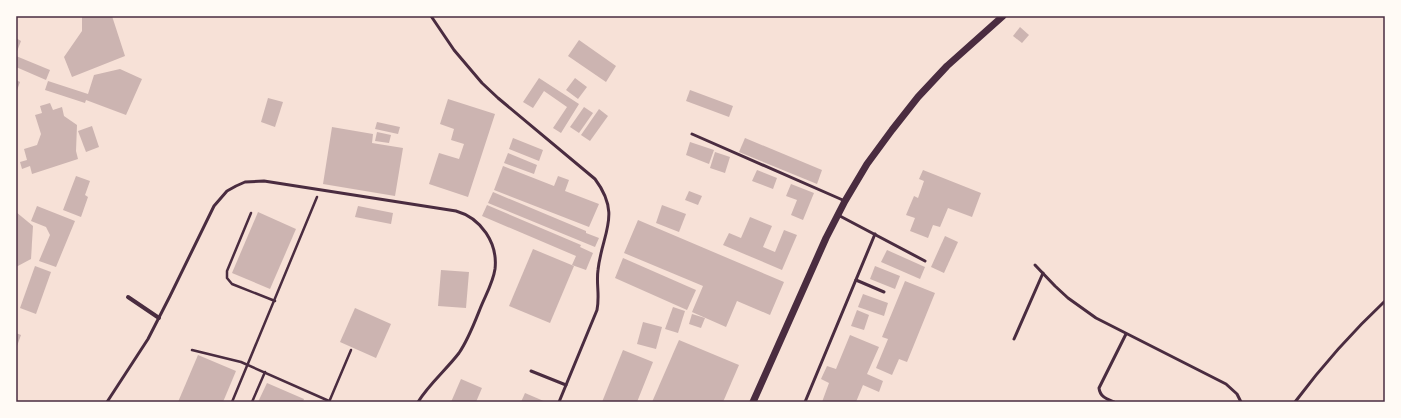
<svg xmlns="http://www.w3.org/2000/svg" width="1401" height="418" font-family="'IBM Plex Sans',sans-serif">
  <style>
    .building { fill: #ccb4b1 }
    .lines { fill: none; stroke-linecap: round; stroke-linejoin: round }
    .path { stroke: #4a2c40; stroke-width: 2.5 }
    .service { stroke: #4a2c40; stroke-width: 3 }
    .minor { stroke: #4a2c40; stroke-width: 4 }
    .tertiary { stroke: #4a2c40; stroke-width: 7 }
    .neatline { fill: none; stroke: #4a2c40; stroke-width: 1.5 }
  </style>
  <rect width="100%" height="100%" fill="#f7e1d7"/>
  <g class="building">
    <path d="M 84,16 L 112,16 L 125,56 L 72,77 L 64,57 L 82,31 L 82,17 Z"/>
    <path d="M 1020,27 L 1029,35 L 1022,43 L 1013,36 Z"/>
    <path d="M 16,38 L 21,41 L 16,54 Z"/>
    <path d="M 579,40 L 616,66 L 606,82 L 568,56 Z"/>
    <path d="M 16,56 L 50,70 L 46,80 L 16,67 Z"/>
    <path d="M 120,69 L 142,79 L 126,115 L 86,100 L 85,103 L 45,90 L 48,81 L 88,94 L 94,75 Z"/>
    <path d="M 539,78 L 579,104 L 561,133 L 553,128 L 567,107 L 544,91 L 533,108 L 523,102 Z"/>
    <path d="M 575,78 L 587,87 L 578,99 L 566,90 Z"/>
    <path d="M 16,80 L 20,82 L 16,93 Z"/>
    <path d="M 690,90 L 733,106 L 729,117 L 686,101 Z"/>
    <path d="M 268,98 L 283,102 L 275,127 L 261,122 Z"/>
    <path d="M 448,99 L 495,114 L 468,197 L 429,184 L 439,153 L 459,159 L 464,144 L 451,140 L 454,129 L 440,124 Z"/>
    <path d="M 50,103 L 53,110 L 62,107 L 64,116 L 77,125 L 76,151 L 78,159 L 32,174 L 30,166 L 22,169 L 20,162 L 27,160 L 24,149 L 37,145 L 41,134 L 35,115 L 42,113 L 40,106 Z"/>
    <path d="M 584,107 L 593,113 L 579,133 L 570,127 Z"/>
    <path d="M 599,109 L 608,116 L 590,141 L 581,135 Z"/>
    <path d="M 377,122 L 400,127 L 398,134 L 375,129 Z"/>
    <path d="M 92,126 L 99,147 L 86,152 L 78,131 Z"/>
    <path d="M 332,127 L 373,134 L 372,143 L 403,148 L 395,196 L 323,184 Z"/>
    <path d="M 377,132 L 391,135 L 389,143 L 375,141 Z"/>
    <path d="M 513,138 L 543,150 L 539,161 L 509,149 Z"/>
    <path d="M 745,138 L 822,170 L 817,184 L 739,152 Z"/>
    <path d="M 690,142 L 714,150 L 709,164 L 686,155 Z"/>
    <path d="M 715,152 L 730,157 L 725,173 L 710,168 Z"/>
    <path d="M 508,153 L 537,165 L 534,174 L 504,163 Z"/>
    <path d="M 503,166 L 554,186 L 558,176 L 569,180 L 565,191 L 599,204 L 589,227 L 494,190 Z"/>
    <path d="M 757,170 L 777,178 L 773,189 L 752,181 Z"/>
    <path d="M 923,170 L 981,193 L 972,217 L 948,208 L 940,227 L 933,225 L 928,238 L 910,231 L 915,218 L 906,215 L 914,196 L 918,198 L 924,181 L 919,179 Z"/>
    <path d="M 76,176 L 90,181 L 85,195 L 88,197 L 81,217 L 63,210 Z"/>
    <path d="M 791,184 L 814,193 L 803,220 L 791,215 L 797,200 L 786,196 Z"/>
    <path d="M 689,191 L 702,196 L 698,205 L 685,200 Z"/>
    <path d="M 493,192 L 586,231 L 586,233 L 599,238 L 595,247 L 488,203 Z"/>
    <path d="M 487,205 L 581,245 L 580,247 L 593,253 L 586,270 L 572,265 L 576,256 L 482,216 Z"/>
    <path d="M 662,205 L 686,214 L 679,232 L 656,223 Z"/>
    <path d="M 37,206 L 75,221 L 56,267 L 39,261 L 50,235 L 46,227 L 31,221 Z"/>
    <path d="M 358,206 L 393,213 L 391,224 L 355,217 Z"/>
    <path d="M 16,212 L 33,226 L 31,259 L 16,267 Z"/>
    <path d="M 258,212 L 296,229 L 270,289 L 232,273 Z"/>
    <path d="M 750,217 L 772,226 L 763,247 L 775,252 L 784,230 L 797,235 L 782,270 L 723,245 L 729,233 L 741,238 Z"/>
    <path d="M 638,220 L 784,282 L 770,315 L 737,301 L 726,327 L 692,312 L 703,286 L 624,253 Z"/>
    <path d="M 945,236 L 958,242 L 944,273 L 931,267 Z"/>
    <path d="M 533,249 L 574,266 L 550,323 L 509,306 Z"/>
    <path d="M 887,250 L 925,267 L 920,279 L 881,262 Z"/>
    <path d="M 623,258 L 696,290 L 687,310 L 615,278 Z"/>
    <path d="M 35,266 L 51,272 L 36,314 L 20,308 Z"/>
    <path d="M 875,266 L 900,276 L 895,289 L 870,279 Z"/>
    <path d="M 441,270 L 469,272 L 466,308 L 438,306 Z"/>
    <path d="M 905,281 L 935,293 L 907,362 L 899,359 L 892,375 L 876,368 L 888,339 L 882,337 Z"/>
    <path d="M 863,294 L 888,303 L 884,316 L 858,307 Z"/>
    <path d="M 673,307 L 685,311 L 678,333 L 665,329 Z"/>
    <path d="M 355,308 L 391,324 L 376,358 L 340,342 Z"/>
    <path d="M 857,310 L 869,315 L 864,330 L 851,326 Z"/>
    <path d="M 692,314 L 705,318 L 701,328 L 689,324 Z"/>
    <path d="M 643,322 L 662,327 L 656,349 L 637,344 Z"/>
    <path d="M 16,333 L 21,335 L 17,346 L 16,345 Z"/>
    <path d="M 850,335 L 879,347 L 867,374 L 883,381 L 879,392 L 863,385 L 856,402 L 822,402 L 829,383 L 821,379 L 827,366 L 836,369 Z"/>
    <path d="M 679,340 L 739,365 L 723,402 L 652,402 Z"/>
    <path d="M 623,350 L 653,362 L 637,402 L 602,402 Z"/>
    <path d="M 198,355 L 236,371 L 223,402 L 178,402 Z"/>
    <path d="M 461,379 L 482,388 L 476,402 L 451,402 Z"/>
    <path d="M 267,383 L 304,399 L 303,402 L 258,402 Z"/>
    <path d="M 525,393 L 546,402 L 521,402 Z"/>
  </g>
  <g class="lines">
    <g class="path">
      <path d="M 251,213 L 227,271 L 227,278 L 232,284 L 275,301"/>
      <path d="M 192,350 L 241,362 L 329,401"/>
      <path d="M 232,402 L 317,197"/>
      <path d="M 252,402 L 265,372"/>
      <path d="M 329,402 L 351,350"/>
    </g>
    <g class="service">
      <path d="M 431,16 L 454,50 L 482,83 L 498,98 L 595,179 C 622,215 602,233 598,270 C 596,284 600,295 597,310 L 559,402"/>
      <path d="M 692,134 L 845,201"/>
      <path d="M 838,215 L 925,261"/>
      <path d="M 1035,265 L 1055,286 L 1068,298 L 1096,318 L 1226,384 L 1237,394 L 1241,402"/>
      <path d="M 856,280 L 884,292"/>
      <path d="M 1014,339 L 1043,273"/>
      <path d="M 531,371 L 566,385"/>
      <path d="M 107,402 L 148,339 L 170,296 L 214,206 L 227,191 L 236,186 L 245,182 L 264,181 L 456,211 C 481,218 498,243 495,269 C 493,283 485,296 480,309 C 474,324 468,340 459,353 C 446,370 429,384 418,402"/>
      <path d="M 805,402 L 875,234"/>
      <path d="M 1114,402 C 1107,399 1100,397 1099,388 L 1126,334"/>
      <path d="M 1295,402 C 1322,366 1352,332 1385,301"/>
    </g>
    <path class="minor" d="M 128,297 L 159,318"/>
    <path class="tertiary" d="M 753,402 L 826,238 L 845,201 L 867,164 L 892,130 L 918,97 L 947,66 L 1003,16"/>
  </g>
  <rect width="1401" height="418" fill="none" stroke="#fffaf5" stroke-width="34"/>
  <rect x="17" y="17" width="1367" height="384" class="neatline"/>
</svg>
